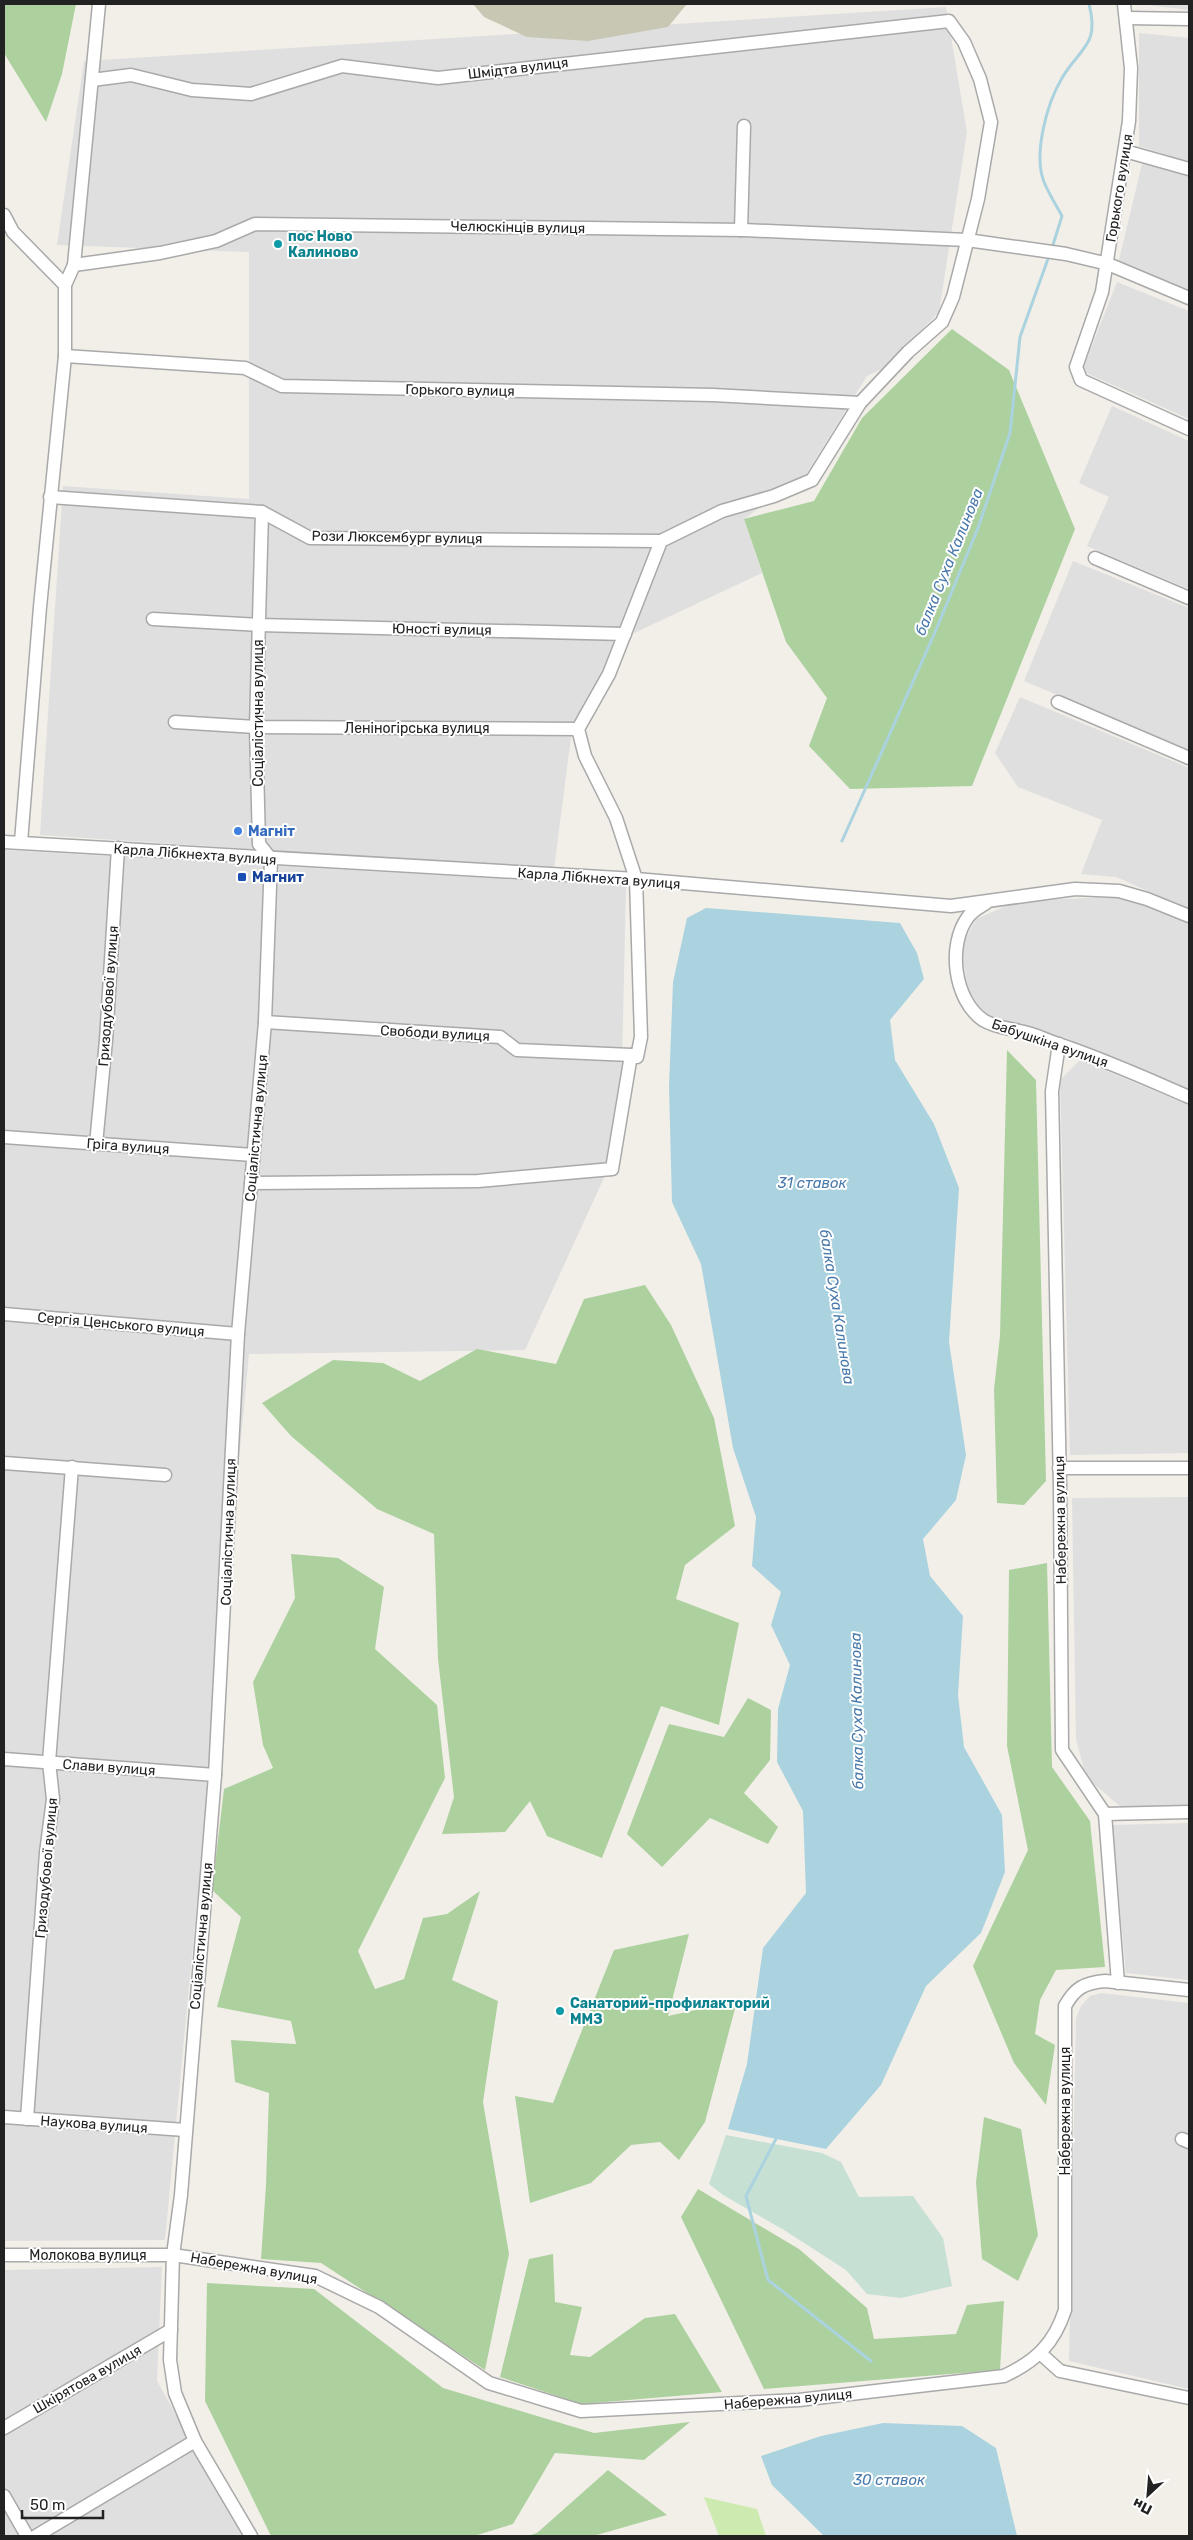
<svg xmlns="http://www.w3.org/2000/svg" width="1193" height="2540" font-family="Rubik,sans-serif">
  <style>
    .residential { fill: #e0dfdf }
    .construction { fill: #c7c7b4 }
    .grass { fill: #cdebb0 }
    .forest { fill: #add19e }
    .wetland { fill: #c6e0d4 }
    .water { fill: #aad3df }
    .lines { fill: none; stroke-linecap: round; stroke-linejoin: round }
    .stream { stroke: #aad3df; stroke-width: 3 }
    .minor-casing { stroke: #a9a9a9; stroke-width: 15 }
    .minor { stroke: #fff; stroke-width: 12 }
    .culture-dot { fill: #0f9aa8; stroke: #fff; stroke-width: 2 }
    .shop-dot { fill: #3f7fe0; stroke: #fff; stroke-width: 2 }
    .transit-dot { fill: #1a4fb4; stroke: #fff; stroke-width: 2 }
    .labels { text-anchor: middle; stroke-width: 4; stroke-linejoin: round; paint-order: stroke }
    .street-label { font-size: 14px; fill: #222; stroke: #fff }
    .culture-label { font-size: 14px; font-weight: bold; fill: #0d838f; stroke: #fff; text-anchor: start }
    .shop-label { font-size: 14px; font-weight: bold; fill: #366cbe; stroke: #fff; text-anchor: start }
    .transit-label { font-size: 14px; font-weight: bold; fill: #164399; stroke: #fff; text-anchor: start }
    .water-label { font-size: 15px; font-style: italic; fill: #4a7aab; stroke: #fff }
  </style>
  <rect width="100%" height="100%" fill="#f2efe9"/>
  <g class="residential">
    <path d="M 1139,4 L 1189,4 L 1189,10 Z"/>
    <path d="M 946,7 L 967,132 L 939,312 L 886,367 L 867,376 L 805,476 L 744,519 L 762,573 L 630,635 L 573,722 L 554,869 L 40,835 L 63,486 L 249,499 L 249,252 L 57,245 L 84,61 Z"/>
    <path d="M 1139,33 L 1189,38 L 1189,162 L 1139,146 Z"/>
    <path d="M 1143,160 L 1189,176 L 1189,292 L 1118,264 Z"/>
    <path d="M 1117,282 L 1189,311 L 1189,419 L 1082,371 Z"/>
    <path d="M 1112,406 L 1189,441 L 1189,589 L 1087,546 L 1109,497 L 1079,483 Z"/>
    <path d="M 1073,561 L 1189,608 L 1189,750 L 1024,681 Z"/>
    <path d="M 1020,697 L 1189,768 L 1189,909 L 1116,877 L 1081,874 L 1102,820 L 1018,787 L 995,753 Z"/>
    <path d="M 4,850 L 626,886 L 622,1064 L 603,1180 L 525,1350 L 249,1354 L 165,2240 L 4,2241 Z"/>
    <path d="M 1117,897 L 1152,907 L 1189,923 L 1189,1089 L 1063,1037 L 993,1024 L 970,1003 L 961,947 L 976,919 L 1006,906 L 1030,900 Z"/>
    <path d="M 1080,1060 L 1189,1105 L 1189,1453 L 1070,1455 L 1060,1080 Z"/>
    <path d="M 1189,1497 L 1189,1807 L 1122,1808 L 1086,1777 L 1076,1739 L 1072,1498 Z"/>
    <path d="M 1189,1823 L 1189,1980 L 1126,1973 L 1112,1825 Z"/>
    <path d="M 1101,1993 L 1189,2003 L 1189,2389 L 1069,2361 L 1076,2018 L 1081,2006 L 1090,1996 Z"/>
    <path d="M 162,2267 L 157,2381 L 244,2536 L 4,2536 L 4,2270 Z"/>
  </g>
  <path class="construction" d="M 473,4 L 687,4 L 668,27 L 588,41 L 527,37 L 484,17 Z"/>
  <path class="grass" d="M 704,2497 L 757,2509 L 766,2536 L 719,2536 Z"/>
  <g class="forest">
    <path d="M 4,4 L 76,4 L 62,74 L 46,122 L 4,53 Z"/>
    <path d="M 952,329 L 1009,370 L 1075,529 L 972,786 L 850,789 L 809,746 L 827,698 L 786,642 L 744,519 L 814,501 L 862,418 Z"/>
    <path d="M 1007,1050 L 1036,1080 L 1046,1481 L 1024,1505 L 997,1503 L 994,1389 L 1000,1336 Z"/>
    <path d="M 645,1285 L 671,1325 L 714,1418 L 735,1526 L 685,1565 L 676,1599 L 739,1623 L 719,1725 L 661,1706 L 602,1858 L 547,1836 L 530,1801 L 505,1832 L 442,1834 L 454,1797 L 438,1659 L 434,1534 L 377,1509 L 291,1436 L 262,1403 L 333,1360 L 383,1363 L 420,1381 L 477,1349 L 556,1364 L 584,1299 Z"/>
    <path d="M 291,1554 L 338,1558 L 384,1587 L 375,1649 L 437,1705 L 445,1778 L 358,1951 L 375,1989 L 404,1979 L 423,1918 L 447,1914 L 480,1891 L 452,1980 L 498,2001 L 483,2102 L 509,2254 L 485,2370 L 321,2263 L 261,2259 L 266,2185 L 269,2093 L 235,2082 L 231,2040 L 296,2044 L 291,2021 L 217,2007 L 241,1917 L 212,1890 L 224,1789 L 273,1768 L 263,1745 L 253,1682 L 295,1598 Z"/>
    <path d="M 1047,1563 L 1052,1767 L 1090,1821 L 1105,1967 L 1056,1970 L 1040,2000 L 1035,2034 L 1055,2045 L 1046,2105 L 1014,2063 L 973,1966 L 1028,1850 L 1007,1746 L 1009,1570 Z"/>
    <path d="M 748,1698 L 771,1710 L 770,1760 L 744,1793 L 778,1827 L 768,1844 L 710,1818 L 662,1867 L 627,1834 L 669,1724 L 724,1737 Z"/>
    <path d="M 689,1934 L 668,2016 L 737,2001 L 705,2122 L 679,2160 L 660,2142 L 631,2145 L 591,2183 L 530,2203 L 515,2096 L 553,2103 L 614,1950 Z"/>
    <path d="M 984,2117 L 1021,2129 L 1038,2235 L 1018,2281 L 982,2259 L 976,2182 Z"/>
    <path d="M 698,2189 L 799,2249 L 867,2308 L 874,2339 L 956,2334 L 967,2305 L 1004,2301 L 1000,2370 L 764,2389 L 681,2217 Z"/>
    <path d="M 553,2254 L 555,2302 L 582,2307 L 570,2355 L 590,2357 L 645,2318 L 675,2314 L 722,2392 L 582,2404 L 500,2377 L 529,2259 Z"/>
    <path d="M 207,2283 L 314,2289 L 443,2388 L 594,2433 L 690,2422 L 644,2460 L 555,2453 L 513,2524 L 474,2536 L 271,2536 L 205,2401 Z"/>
    <path d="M 608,2470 L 667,2515 L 593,2536 L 527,2536 L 537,2533 Z"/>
  </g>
  <path class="wetland" d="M 726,2135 L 822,2153 L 841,2162 L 859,2197 L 913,2196 L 943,2238 L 952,2286 L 901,2298 L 867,2294 L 846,2270 L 784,2230 L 723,2195 L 709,2184 Z"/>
  <g class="water">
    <path d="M 706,908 L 900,923 L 917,953 L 924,979 L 890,1020 L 895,1060 L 934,1124 L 959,1188 L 949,1342 L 966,1455 L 956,1500 L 923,1539 L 930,1576 L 963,1616 L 958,1695 L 964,1747 L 1002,1815 L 1005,1872 L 981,1933 L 926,1986 L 881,2085 L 826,2149 L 728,2129 L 747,2064 L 763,1948 L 806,1893 L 803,1811 L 777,1762 L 778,1709 L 790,1665 L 771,1625 L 781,1592 L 752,1566 L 756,1517 L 733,1448 L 701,1264 L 672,1202 L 669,1087 L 673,982 L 687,918 Z"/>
    <path d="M 883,2423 L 962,2426 L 996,2448 L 1017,2536 L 824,2536 L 772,2485 L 761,2456 L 821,2436 Z"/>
  </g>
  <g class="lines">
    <g class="stream">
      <path d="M 1052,248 L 1062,216 C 1056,205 1049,194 1044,182 C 1033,154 1047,103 1062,78 C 1080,47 1100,46 1089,4"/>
      <path d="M 842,841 L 936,630 L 978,528 L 1010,433 L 1020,337 L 1049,256"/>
      <path d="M 778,2135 L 746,2196 L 768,2280 L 871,2361"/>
    </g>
    <g class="minor-casing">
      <g id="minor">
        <path d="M 1124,4 L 1131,68 L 1129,121 L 1102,292 L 1076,367 L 1081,380 L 1189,429"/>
        <path d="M 1127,18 L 1189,19"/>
        <path d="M 92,80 L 131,75 L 192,90 L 251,94 L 342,66 L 438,78 L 949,21 L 964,42 L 980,79 L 991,122 L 978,199 L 953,297 L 942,322 L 908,352 L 860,403 L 812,480 L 774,496 L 722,511 L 661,541 L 609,674 L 578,729 L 585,756 L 616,818 L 636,879 L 641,1037 L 637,1057 L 631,1055 L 612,1169 L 478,1181 L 251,1183"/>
        <path d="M 1125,151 L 1189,169"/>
        <path d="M 4,215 L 13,232 L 65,285"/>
        <path d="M 741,230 L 744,126"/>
        <path d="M 74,265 L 160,253 L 216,241 L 255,224 L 744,230 L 967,240 L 1066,254 L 1108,264 L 1189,298"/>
        <path d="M 65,356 L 245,368 L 282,386 L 713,395 L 860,403"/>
        <path d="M 50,497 L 262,512 L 310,538 L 661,541"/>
        <path d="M 1095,558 L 1189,598"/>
        <path d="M 153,619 L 259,625 L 625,634"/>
        <path d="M 1058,702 L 1189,758"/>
        <path d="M 175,722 L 256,727 L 578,729"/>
        <path d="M 4,842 L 636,879 L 951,906 L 1075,889 L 1119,891 L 1147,899 L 1189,916"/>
        <path d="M 21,842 L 40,607 L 65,356 L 65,285 L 74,265 L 99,4"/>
        <path d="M 986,903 C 980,907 972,911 968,917 C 947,945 954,1000 983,1020 C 994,1027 1007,1028 1019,1031 C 1032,1033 1044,1039 1055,1043 C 1101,1058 1145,1078 1189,1097"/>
        <path d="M 265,1022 L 500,1037 L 517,1050 L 631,1055"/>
        <path d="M 1059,1044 L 1052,1091 L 1060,1488 L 1062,1750 L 1105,1814 L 1118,1983"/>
        <path d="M 4,1137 L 253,1155"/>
        <path d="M 96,1144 L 106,1040 L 118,848"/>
        <path d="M 4,1314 L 238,1334"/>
        <path d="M 4,1463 L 165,1475"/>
        <path d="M 1059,1468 L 1189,1468"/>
        <path d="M 4,1759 L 215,1775"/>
        <path d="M 1105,1814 L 1189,1812"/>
        <path d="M 4,2117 L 185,2130"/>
        <path d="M 27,2119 L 46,1853 L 53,1799 L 49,1762 L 72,1467"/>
        <path d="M 1182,2139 L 1189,2142"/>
        <path d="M 4,2255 L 173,2255 L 315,2276 L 379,2307 L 489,2383 L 581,2411 L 799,2400 L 1004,2376 C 1036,2361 1054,2344 1065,2310 L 1065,2006 C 1075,1988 1084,1983 1105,1981 L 1189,1990"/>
        <path d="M 1041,2354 L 1060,2371 L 1189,2398"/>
        <path d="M 4,2428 L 171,2330"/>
        <path d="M 4,2496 L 27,2536"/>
        <path d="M 36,2536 L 195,2441"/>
        <path d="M 251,2536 L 195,2441 L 175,2393 L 170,2360 L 173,2255 L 181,2195 L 215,1775 L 238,1334 L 265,1022 L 271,859 L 259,844 L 256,727 L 262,512"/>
      </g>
    </g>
    <use href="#minor" class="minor"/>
  </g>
  <g class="culture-dot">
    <circle cx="278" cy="244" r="5"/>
    <circle cx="560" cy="2011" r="5"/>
  </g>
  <circle class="shop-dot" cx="238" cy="831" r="5"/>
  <rect class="transit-dot" x="237" y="872" width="10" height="10" rx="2.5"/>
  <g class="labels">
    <g class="street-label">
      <text transform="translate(518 68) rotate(-7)" y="5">Шмідта вулиця</text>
      <text transform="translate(1119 188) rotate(-81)" y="5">Горького вулиця</text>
      <text transform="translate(518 227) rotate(1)" y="5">Челюскінців вулиця</text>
      <text transform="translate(460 390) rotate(1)" y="5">Горького вулиця</text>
      <text transform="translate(397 537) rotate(1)" y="5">Рози Люксембург вулиця</text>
      <text transform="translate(442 629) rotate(1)" y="5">Юності вулиця</text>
      <text transform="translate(258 713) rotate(-90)" y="5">Соціалістична вулиця</text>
      <text x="417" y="733">Леніногірська вулиця</text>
      <text transform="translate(195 854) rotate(4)" y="5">Карла Лібкнехта вулиця</text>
      <text transform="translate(599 878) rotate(4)" y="5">Карла Лібкнехта вулиця</text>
      <text transform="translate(108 996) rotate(-86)" y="5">Гризодубової вулиця</text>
      <text transform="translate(435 1033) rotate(3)" y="5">Свободи вулиця</text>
      <text transform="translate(1050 1043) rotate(19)" y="5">Бабушкіна вулиця</text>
      <text transform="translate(256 1128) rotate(-85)" y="5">Соціалістична вулиця</text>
      <text transform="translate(128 1146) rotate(4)" y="5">Гріга вулиця</text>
      <text transform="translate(121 1324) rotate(5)" y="5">Сергія Ценського вулиця</text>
      <text transform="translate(1060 1520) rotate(-91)" y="5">Набережна вулиця</text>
      <text transform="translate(228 1532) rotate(-88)" y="5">Соціалістична вулиця</text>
      <text transform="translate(109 1767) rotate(4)" y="5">Слави вулиця</text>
      <text transform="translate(46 1868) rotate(-85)" y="5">Гризодубової вулиця</text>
      <text transform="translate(201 1936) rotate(-85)" y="5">Соціалістична вулиця</text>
      <text transform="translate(1065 2111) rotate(-90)" y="5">Набережна вулиця</text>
      <text transform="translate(94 2124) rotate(4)" y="5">Наукова вулиця</text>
      <text x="88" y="2260">Молокова вулиця</text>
      <text transform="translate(254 2268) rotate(10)" y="5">Набережна вулиця</text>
      <text transform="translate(87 2379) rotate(-30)" y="5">Шкірятова вулиця</text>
      <text transform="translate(788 2399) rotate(-5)" y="5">Набережна вулиця</text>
    </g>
    <g class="culture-label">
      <text x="288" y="241">пос Ново<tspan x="288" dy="16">Калиново</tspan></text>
      <text x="570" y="2008">Санаторий-профилакторий<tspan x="570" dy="16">ММЗ</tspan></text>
    </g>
    <g class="shop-label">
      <text x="248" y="836">Магніт</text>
    </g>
    <g class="transit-label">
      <text x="252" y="882">Магнит</text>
    </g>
    <g class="water-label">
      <text transform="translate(949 562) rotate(-68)" y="5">балка Суха Калинова</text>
      <text x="812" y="1188">31 ставок</text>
      <text transform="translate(837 1307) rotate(81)" y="5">балка Суха Калинова</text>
      <text transform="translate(857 1711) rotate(-91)" y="5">балка Суха Калинова</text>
      <text x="889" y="2485">30 ставок</text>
    </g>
  </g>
  <rect width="1193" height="2540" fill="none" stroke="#222222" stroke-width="10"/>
  <g transform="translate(1148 2495) rotate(206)" stroke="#ffffff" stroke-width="4" paint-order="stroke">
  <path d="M0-4L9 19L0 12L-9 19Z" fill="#222222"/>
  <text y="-8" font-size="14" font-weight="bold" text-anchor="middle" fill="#222222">Пн</text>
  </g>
  <path d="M22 2510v8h81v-8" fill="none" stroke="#222222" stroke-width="2.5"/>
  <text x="30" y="2510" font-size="15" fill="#222222" stroke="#ffffff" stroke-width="4" paint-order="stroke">50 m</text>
</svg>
